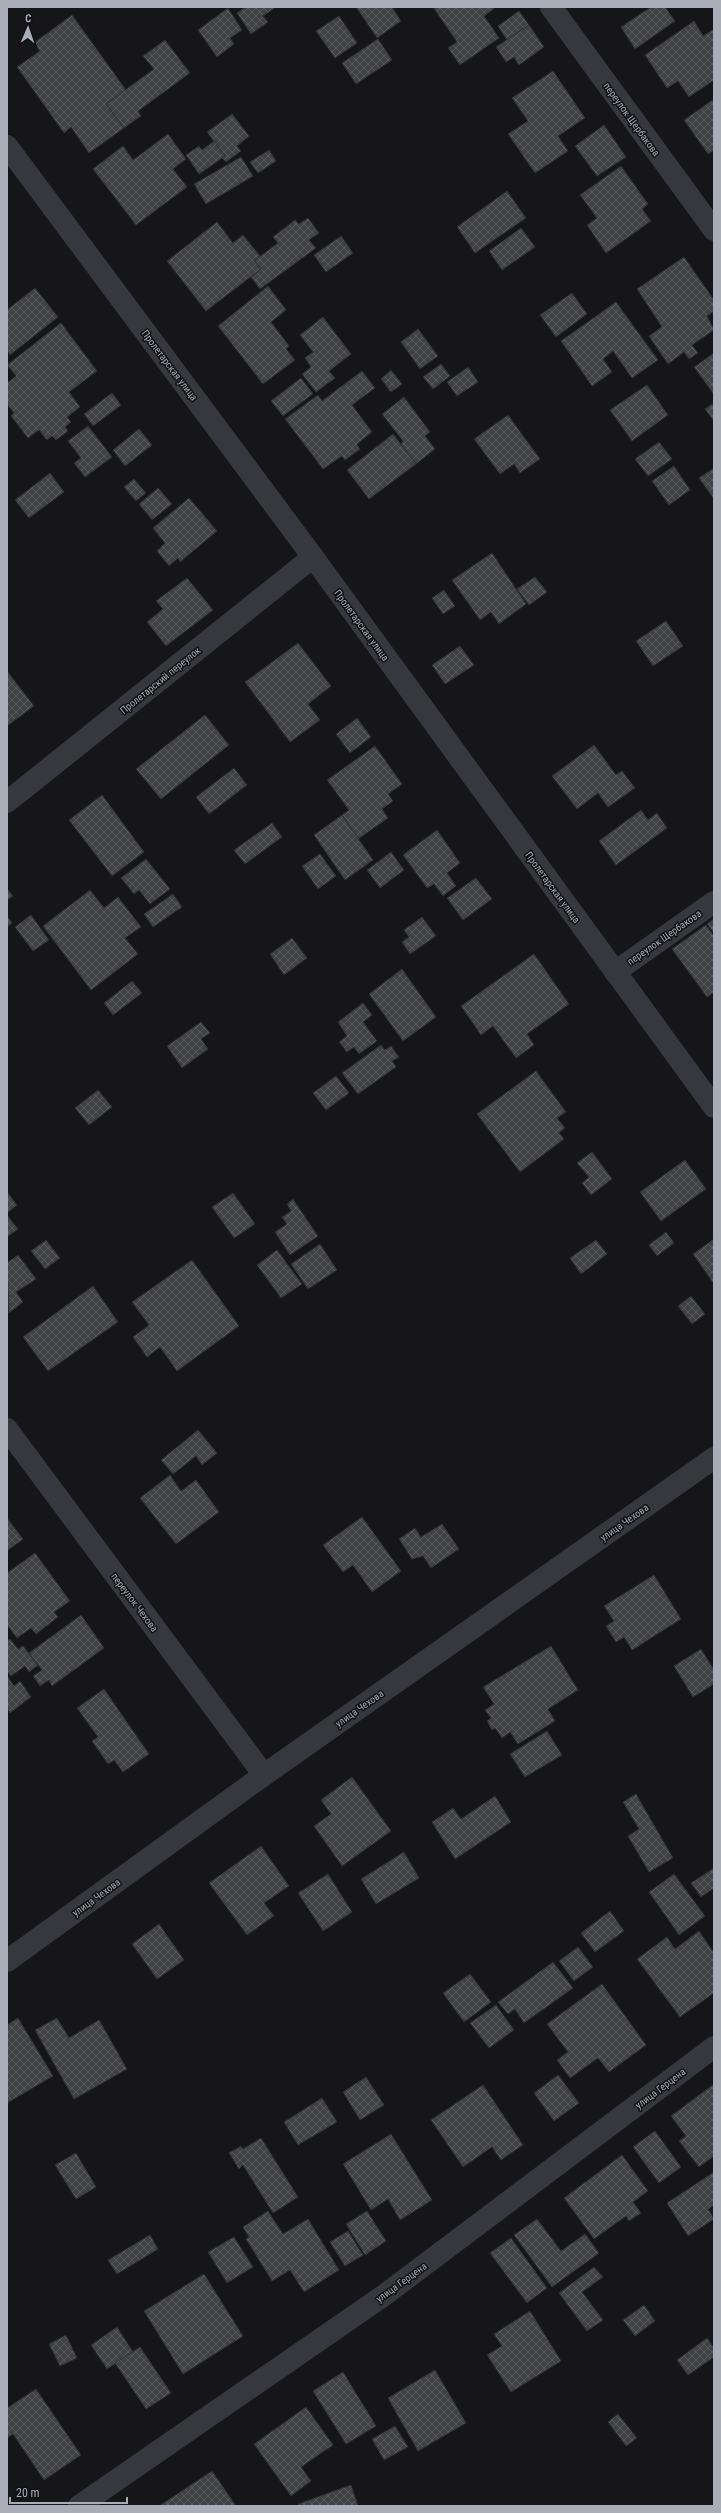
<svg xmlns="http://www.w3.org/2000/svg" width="721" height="2513" font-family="'Roboto Condensed',sans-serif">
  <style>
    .building { fill: url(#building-cross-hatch); stroke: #303034 }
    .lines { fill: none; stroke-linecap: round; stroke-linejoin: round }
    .minor { stroke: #37383d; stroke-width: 22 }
    .labels { text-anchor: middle; stroke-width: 3; stroke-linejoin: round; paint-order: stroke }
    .street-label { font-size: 10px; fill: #a8adb8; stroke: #111113 }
  </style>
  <defs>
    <pattern id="building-cross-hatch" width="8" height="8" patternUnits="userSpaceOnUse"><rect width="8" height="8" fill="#404145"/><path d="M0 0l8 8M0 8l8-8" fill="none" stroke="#595a5e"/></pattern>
  </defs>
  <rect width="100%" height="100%" fill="#161618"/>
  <g class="building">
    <path d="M 246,7 L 276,7 L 263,16 L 268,22 L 251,34 L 237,13 Z"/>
    <path d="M 356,7 L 392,7 L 401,21 L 377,38 Z"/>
    <path d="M 433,7 L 496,7 L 484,16 L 499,38 L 460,65 L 448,48 L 457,42 Z"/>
    <path d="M 651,7 L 665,7 L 675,21 L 635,49 L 621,27 Z"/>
    <path d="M 228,8 L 242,30 L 230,38 L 234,44 L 217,57 L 198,30 Z"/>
    <path d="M 519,11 L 529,25 L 507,40 L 498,26 Z"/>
    <path d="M 72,15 L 126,90 L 106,104 L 124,128 L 89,153 L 71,127 L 64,133 L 17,67 L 40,51 L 34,43 Z"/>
    <path d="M 339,16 L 357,43 L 335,58 L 316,31 Z"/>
    <path d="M 694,21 L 703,36 L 714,29 L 714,80 L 689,97 L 678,81 L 667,88 L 645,55 Z"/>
    <path d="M 529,25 L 544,47 L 519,65 L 514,57 L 506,62 L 496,47 Z"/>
    <path d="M 378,39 L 392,60 L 356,84 L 342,63 Z"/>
    <path d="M 165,40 L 190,73 L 138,111 L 141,116 L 124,128 L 106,104 L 154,69 L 143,56 Z"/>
    <path d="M 553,71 L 585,118 L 558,136 L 568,151 L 535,173 L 508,134 L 528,121 L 512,98 Z"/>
    <path d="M 714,99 L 714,150 L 708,154 L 684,120 Z"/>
    <path d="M 232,114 L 249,136 L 237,146 L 241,151 L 226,162 L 222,158 L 225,156 L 207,132 Z"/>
    <path d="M 604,125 L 626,157 L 597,176 L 575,146 Z"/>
    <path d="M 168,134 L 186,159 L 173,169 L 187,187 L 136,225 L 93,169 L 123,146 L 133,160 Z"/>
    <path d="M 214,141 L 225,156 L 199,174 L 186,155 L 199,146 L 202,150 Z"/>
    <path d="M 269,150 L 276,161 L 258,173 L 250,162 Z"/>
    <path d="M 241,157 L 253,176 L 206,204 L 194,184 Z"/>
    <path d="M 621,166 L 648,204 L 642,209 L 651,221 L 606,253 L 587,225 L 597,218 L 580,195 Z"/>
    <path d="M 507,191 L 526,218 L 475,253 L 457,227 Z"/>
    <path d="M 308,218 L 319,233 L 309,240 L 316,248 L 260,289 L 251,277 L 261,269 L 254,261 L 278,243 L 273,237 L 295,220 L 299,224 Z"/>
    <path d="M 217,222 L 233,243 L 243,235 L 260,256 L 254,261 L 261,269 L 206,311 L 167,261 Z"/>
    <path d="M 521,228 L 535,247 L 502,270 L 489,251 Z"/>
    <path d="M 341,236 L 353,253 L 326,272 L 314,255 Z"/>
    <path d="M 684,257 L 714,300 L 714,311 L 707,316 L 714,330 L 692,345 L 698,353 L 689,359 L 684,352 L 668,364 L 649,336 L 662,327 L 637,289 Z"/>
    <path d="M 268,286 L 286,310 L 271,322 L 289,346 L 286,349 L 295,360 L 263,384 L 218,326 Z"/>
    <path d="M 35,288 L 58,317 L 10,355 L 7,350 L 7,310 Z"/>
    <path d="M 572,293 L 587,314 L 556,337 L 540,315 Z"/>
    <path d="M 616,302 L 658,360 L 632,378 L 613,351 L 603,359 L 612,372 L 592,386 L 561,341 Z"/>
    <path d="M 323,317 L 351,354 L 329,371 L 335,378 L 316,392 L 302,374 L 311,367 L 305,358 L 313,352 L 300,335 Z"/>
    <path d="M 61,323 L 97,371 L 69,392 L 80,407 L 67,417 L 71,422 L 65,427 L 68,431 L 56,440 L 52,436 L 47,440 L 39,430 L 28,438 L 11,416 L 14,413 L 7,404 L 7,383 L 16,376 L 7,365 Z"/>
    <path d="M 418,329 L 438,356 L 420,369 L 401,342 Z"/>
    <path d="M 714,353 L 714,393 L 713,393 L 694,367 Z"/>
    <path d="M 441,364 L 450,376 L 433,389 L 423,377 Z"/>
    <path d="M 468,367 L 478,382 L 457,396 L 447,382 Z"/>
    <path d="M 391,370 L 402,384 L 391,392 L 381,379 Z"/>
    <path d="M 362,371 L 375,388 L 352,405 L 372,432 L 357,444 L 360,449 L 345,460 L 342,456 L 323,469 L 285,419 L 318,395 L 322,401 Z"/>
    <path d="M 301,378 L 313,394 L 283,416 L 271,401 Z"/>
    <path d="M 647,385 L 668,415 L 632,441 L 610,410 Z"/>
    <path d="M 112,393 L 121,405 L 93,426 L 84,414 Z"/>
    <path d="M 404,397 L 430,432 L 425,436 L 435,449 L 416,464 L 401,444 L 403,441 L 382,414 Z"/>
    <path d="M 714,403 L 714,421 L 705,409 Z"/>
    <path d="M 508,415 L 540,459 L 520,473 L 514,464 L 500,474 L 474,439 Z"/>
    <path d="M 88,426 L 112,457 L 85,477 L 74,463 L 81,458 L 68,441 Z"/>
    <path d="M 139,429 L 152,445 L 125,466 L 113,450 Z"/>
    <path d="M 393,434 L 416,464 L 369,499 L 347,470 Z"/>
    <path d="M 659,442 L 672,459 L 648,476 L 635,459 Z"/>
    <path d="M 674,466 L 690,490 L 669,505 L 652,481 Z"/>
    <path d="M 714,468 L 714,499 L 699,478 Z"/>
    <path d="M 50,473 L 64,492 L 29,518 L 15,500 Z"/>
    <path d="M 134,479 L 146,493 L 136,501 L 124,487 Z"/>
    <path d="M 158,488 L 172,504 L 152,520 L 139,504 Z"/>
    <path d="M 189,498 L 217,531 L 180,562 L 178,558 L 169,566 L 157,551 L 165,543 L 153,528 Z"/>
    <path d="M 492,553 L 526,604 L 499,624 L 491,612 L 480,620 L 452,580 Z"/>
    <path d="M 535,577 L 547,592 L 529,605 L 517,589 Z"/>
    <path d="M 187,578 L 213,610 L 166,646 L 147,622 L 163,609 L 156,601 Z"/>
    <path d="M 444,590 L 455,606 L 443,614 L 432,598 Z"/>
    <path d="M 666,621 L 683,646 L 653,666 L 636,641 Z"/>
    <path d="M 298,643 L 331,686 L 308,704 L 320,720 L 290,742 L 245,682 Z"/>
    <path d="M 460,646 L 474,665 L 445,684 L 432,665 Z"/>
    <path d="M 7,671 L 34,706 L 7,726 Z"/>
    <path d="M 205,715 L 229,745 L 161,799 L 136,769 Z"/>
    <path d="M 357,718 L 371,737 L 350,753 L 336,734 Z"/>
    <path d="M 594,745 L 616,775 L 622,771 L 635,788 L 608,807 L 598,793 L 577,809 L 552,776 Z"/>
    <path d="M 375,746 L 402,784 L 388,794 L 393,801 L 382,809 L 388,818 L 358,839 L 342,815 L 349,810 L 327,780 Z"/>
    <path d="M 234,768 L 247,785 L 209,814 L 196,797 Z"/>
    <path d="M 102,795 L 144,852 L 112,876 L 69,820 Z"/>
    <path d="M 641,810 L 648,820 L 657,813 L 667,828 L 616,865 L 599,841 Z"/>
    <path d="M 342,815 L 373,860 L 345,880 L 314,835 Z"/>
    <path d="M 272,823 L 282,837 L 245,864 L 234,850 Z"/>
    <path d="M 437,830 L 460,863 L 447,873 L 456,886 L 443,896 L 434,884 L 427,888 L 403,855 Z"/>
    <path d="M 391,852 L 404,870 L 380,888 L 367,870 Z"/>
    <path d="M 320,854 L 336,876 L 318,889 L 302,866 Z"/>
    <path d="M 146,859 L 170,889 L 150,904 L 139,890 L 134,894 L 121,878 Z"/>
    <path d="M 476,878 L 492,899 L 463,920 L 447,898 Z"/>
    <path d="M 7,889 L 13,896 L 7,900 Z"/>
    <path d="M 90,890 L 104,908 L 118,897 L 141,927 L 125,938 L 138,954 L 91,990 L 43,926 Z"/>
    <path d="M 173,894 L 182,907 L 153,927 L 144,914 Z"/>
    <path d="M 31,915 L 49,940 L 33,951 L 15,927 Z"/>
    <path d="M 7,916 L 12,923 L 7,927 Z"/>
    <path d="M 422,917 L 436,936 L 410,954 L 402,942 L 409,937 L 404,930 Z"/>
    <path d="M 714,919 L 714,933 L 707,924 Z"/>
    <path d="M 706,925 L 714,936 L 714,992 L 707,997 L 672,949 Z"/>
    <path d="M 292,938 L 307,958 L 284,975 L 270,954 Z"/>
    <path d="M 534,954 L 569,1004 L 527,1034 L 534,1045 L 516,1058 L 493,1026 L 481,1035 L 461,1006 Z"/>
    <path d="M 402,969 L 436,1017 L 403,1041 L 369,994 Z"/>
    <path d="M 132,981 L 142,993 L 113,1015 L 104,1003 Z"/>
    <path d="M 363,1003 L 372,1015 L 363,1022 L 377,1041 L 359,1054 L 354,1047 L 347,1052 L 339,1042 L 347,1036 L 338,1022 Z"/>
    <path d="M 201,1022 L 210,1033 L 201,1039 L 208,1049 L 182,1068 L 167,1046 Z"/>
    <path d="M 381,1045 L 385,1050 L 391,1046 L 399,1057 L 392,1061 L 396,1067 L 358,1094 L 342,1073 Z"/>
    <path d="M 536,1071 L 566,1112 L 557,1118 L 565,1128 L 559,1133 L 564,1139 L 520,1172 L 477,1114 Z"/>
    <path d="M 336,1076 L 349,1093 L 326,1110 L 313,1093 Z"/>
    <path d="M 98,1090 L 112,1107 L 89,1125 L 75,1108 Z"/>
    <path d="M 592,1152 L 612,1179 L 591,1195 L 582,1183 L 589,1177 L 577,1163 Z"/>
    <path d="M 685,1160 L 706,1189 L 661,1221 L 640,1192 Z"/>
    <path d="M 7,1192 L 17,1205 L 7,1213 Z"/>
    <path d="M 233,1193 L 255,1224 L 234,1238 L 212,1207 Z"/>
    <path d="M 293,1199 L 318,1236 L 290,1255 L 275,1232 L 287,1224 L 282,1217 L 291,1211 L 287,1204 Z"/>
    <path d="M 7,1215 L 18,1229 L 7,1237 Z"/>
    <path d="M 666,1232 L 674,1243 L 657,1256 L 649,1245 Z"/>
    <path d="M 714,1239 L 714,1284 L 693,1254 Z"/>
    <path d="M 46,1240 L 60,1258 L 45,1269 L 31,1251 Z"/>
    <path d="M 596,1240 L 607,1254 L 581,1274 L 570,1258 Z"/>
    <path d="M 320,1244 L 337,1270 L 308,1289 L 291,1264 Z"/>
    <path d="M 277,1250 L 302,1284 L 281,1298 L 257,1265 Z"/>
    <path d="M 18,1255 L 36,1279 L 16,1292 L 23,1302 L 9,1313 L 7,1263 Z"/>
    <path d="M 192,1260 L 239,1326 L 177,1371 L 160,1347 L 147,1357 L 133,1337 L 149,1325 L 132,1302 Z"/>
    <path d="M 93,1286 L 118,1322 L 48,1371 L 23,1337 Z"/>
    <path d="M 691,1296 L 705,1314 L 692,1324 L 678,1306 Z"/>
    <path d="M 198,1430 L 217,1453 L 202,1465 L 196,1456 L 173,1474 L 161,1460 Z"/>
    <path d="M 170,1475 L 181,1491 L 196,1480 L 219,1512 L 176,1544 L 140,1498 Z"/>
    <path d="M 362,1517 L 401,1571 L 372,1592 L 353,1565 L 343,1572 L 323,1545 Z"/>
    <path d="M 7,1518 L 23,1539 L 7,1551 Z"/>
    <path d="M 442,1524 L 459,1549 L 431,1568 L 423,1556 L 412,1559 L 399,1539 L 415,1528 L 421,1537 Z"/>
    <path d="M 35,1553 L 70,1601 L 54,1612 L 58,1617 L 36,1634 L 31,1628 L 17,1638 L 7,1625 L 7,1573 Z"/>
    <path d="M 654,1575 L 681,1619 L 632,1650 L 624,1637 L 616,1642 L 606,1626 L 614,1621 L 604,1606 Z"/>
    <path d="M 81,1615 L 104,1648 L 52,1686 L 49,1680 L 40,1686 L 33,1676 L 42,1670 L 29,1653 Z"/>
    <path d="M 10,1639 L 18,1649 L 23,1646 L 38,1665 L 29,1672 L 25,1666 L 11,1676 L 7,1671 L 7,1641 Z"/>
    <path d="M 551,1646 L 578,1690 L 548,1709 L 555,1721 L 518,1744 L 510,1732 L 502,1738 L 495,1728 L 492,1730 L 487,1721 L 491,1718 L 485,1710 L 494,1704 L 483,1687 Z"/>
    <path d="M 701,1649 L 714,1670 L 714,1684 L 693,1697 L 674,1666 Z"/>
    <path d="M 8,1677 L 14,1686 L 20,1681 L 31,1697 L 10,1713 L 7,1708 Z"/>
    <path d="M 104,1689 L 149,1754 L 123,1772 L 114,1760 L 108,1764 L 92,1741 L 98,1737 L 77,1708 Z"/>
    <path d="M 547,1731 L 562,1755 L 525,1777 L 510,1754 Z"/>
    <path d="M 352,1777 L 391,1831 L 342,1866 L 314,1826 L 331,1814 L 321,1800 Z"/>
    <path d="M 636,1794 L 673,1858 L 649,1872 L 628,1836 L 639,1829 L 623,1802 Z"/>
    <path d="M 495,1796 L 511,1822 L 455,1859 L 432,1822 L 453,1808 L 461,1819 Z"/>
    <path d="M 261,1846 L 289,1886 L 264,1903 L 274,1916 L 247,1935 L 209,1883 Z"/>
    <path d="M 404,1852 L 419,1878 L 376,1904 L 361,1879 Z"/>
    <path d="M 714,1868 L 714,1888 L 701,1897 L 691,1883 Z"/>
    <path d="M 328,1874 L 352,1912 L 323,1931 L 298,1893 Z"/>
    <path d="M 674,1874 L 705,1916 L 679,1935 L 649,1892 Z"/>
    <path d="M 610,1911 L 624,1931 L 595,1952 L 581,1933 Z"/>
    <path d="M 159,1924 L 184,1960 L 157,1979 L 132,1944 Z"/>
    <path d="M 699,1931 L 714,1953 L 714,1993 L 680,2017 L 637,1959 L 667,1937 L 675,1949 Z"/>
    <path d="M 578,1947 L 593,1967 L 574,1981 L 559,1961 Z"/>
    <path d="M 553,1962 L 573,1988 L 524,2023 L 515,2009 L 508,2014 L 498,2002 Z"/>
    <path d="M 470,1974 L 491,2002 L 464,2022 L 443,1993 Z"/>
    <path d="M 602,1984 L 646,2045 L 609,2072 L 598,2058 L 570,2078 L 557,2060 L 568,2052 L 547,2024 Z"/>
    <path d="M 496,2005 L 514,2030 L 489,2048 L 470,2023 Z"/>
    <path d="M 18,2018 L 53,2076 L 7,2103 L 7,2025 Z"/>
    <path d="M 57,2018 L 69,2038 L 99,2020 L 127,2069 L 74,2099 L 35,2030 Z"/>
    <path d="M 558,2075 L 579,2103 L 554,2121 L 534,2093 Z"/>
    <path d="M 366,2077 L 384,2105 L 360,2120 L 343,2092 Z"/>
    <path d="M 714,2084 L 714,2156 L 699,2167 L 679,2141 L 686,2136 L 671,2116 Z"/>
    <path d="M 483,2085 L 523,2145 L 501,2160 L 492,2147 L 463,2167 L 431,2120 Z"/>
    <path d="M 322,2098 L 337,2122 L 298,2145 L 284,2122 Z"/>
    <path d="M 655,2131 L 681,2167 L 659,2183 L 633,2147 Z"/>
    <path d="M 391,2134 L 432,2200 L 400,2220 L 388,2199 L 371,2210 L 343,2164 Z"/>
    <path d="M 261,2138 L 298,2197 L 273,2213 L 243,2165 L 239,2169 L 229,2153 L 241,2146 L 243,2149 Z"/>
    <path d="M 76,2153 L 96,2187 L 76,2199 L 55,2165 Z"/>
    <path d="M 622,2155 L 648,2191 L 633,2202 L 641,2213 L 629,2221 L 626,2216 L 594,2239 L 564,2198 Z"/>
    <path d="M 714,2172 L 714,2205 L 708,2209 L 714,2219 L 688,2236 L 667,2203 Z"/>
    <path d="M 268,2211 L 283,2234 L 308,2219 L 339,2270 L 304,2292 L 290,2270 L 272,2281 L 246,2239 L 249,2237 L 243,2227 Z"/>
    <path d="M 367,2211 L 386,2241 L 365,2255 L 346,2224 Z"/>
    <path d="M 537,2219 L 561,2251 L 585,2234 L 599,2253 L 552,2287 L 514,2235 Z"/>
    <path d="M 348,2231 L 363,2255 L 345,2266 L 330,2242 Z"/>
    <path d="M 150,2235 L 158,2249 L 117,2274 L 108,2260 Z"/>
    <path d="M 234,2237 L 253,2267 L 227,2283 L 208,2252 Z"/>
    <path d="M 511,2238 L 547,2288 L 527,2303 L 490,2253 Z"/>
    <path d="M 594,2267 L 603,2277 L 582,2292 L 603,2320 L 587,2331 L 559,2293 Z"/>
    <path d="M 204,2274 L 243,2336 L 183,2374 L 144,2311 Z"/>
    <path d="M 644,2305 L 655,2321 L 635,2336 L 623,2320 Z"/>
    <path d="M 530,2311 L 561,2361 L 511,2392 L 487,2355 L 502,2346 L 494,2334 Z"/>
    <path d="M 117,2327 L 133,2352 L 107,2369 L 91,2345 Z"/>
    <path d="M 66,2335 L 77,2358 L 60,2366 L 49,2344 Z"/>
    <path d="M 707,2338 L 714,2348 L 714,2357 L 688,2375 L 677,2360 Z"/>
    <path d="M 140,2347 L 171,2393 L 146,2409 L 115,2363 Z"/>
    <path d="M 435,2370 L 466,2423 L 418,2451 L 388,2398 Z"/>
    <path d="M 343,2372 L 376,2426 L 346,2444 L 313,2391 Z"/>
    <path d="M 36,2389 L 81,2455 L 44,2480 L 13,2434 L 7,2438 L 7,2408 Z"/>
    <path d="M 306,2407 L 333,2445 L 301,2467 L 311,2481 L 291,2496 L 254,2444 Z"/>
    <path d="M 618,2414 L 637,2438 L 626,2446 L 608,2422 Z"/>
    <path d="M 395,2426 L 408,2447 L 384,2460 L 372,2439 Z"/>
    <path d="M 212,2471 L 236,2506 L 159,2506 Z"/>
    <path d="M 351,2485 L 358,2506 L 299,2506 L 298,2504 Z"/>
  </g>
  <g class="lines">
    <g class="minor">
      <path d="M 551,7 L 714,230"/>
      <path d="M 7,146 L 313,557 L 714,1107"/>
      <path d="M 7,802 L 313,557"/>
      <path d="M 615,972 L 714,902"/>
      <path d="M 7,1429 L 264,1775"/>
      <path d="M 7,1961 L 264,1775 L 714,1458"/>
      <path d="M 79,2506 L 383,2296 L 714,2047"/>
    </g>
  </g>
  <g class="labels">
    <g class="street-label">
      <text transform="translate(632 119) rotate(54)" y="4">переулок Щербакова</text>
      <text transform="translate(170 365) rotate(53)" y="4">Пролетарская улица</text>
      <text transform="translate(362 625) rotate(54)" y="4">Пролетарская улица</text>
      <text transform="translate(160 680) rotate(-39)" y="4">Пролетарский переулок</text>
      <text transform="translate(553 887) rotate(54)" y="4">Пролетарская улица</text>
      <text transform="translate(664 937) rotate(-35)" y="4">переулок Щербакова</text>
      <text transform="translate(624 1522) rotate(-35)" y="4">улица Чехова</text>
      <text transform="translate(135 1602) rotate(53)" y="4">переулок Чехова</text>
      <text transform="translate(359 1708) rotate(-35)" y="4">улица Чехова</text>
      <text transform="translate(96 1897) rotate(-36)" y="4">улица Чехова</text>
      <text transform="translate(660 2088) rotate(-37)" y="4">улица Герцена</text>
      <text transform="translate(401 2282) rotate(-36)" y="4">улица Герцена</text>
    </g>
  </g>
  <rect width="721" height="2513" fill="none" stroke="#a8adb8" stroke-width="16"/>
  <g transform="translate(28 28) rotate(2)" stroke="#111113" stroke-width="3" paint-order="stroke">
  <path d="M0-3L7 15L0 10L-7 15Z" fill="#a8adb8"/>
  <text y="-6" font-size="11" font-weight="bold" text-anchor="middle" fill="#a8adb8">С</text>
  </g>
  <path d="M10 2497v6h117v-6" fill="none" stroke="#a8adb8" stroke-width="2"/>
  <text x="16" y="2497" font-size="12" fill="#a8adb8" stroke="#111113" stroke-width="3" paint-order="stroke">20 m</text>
</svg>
